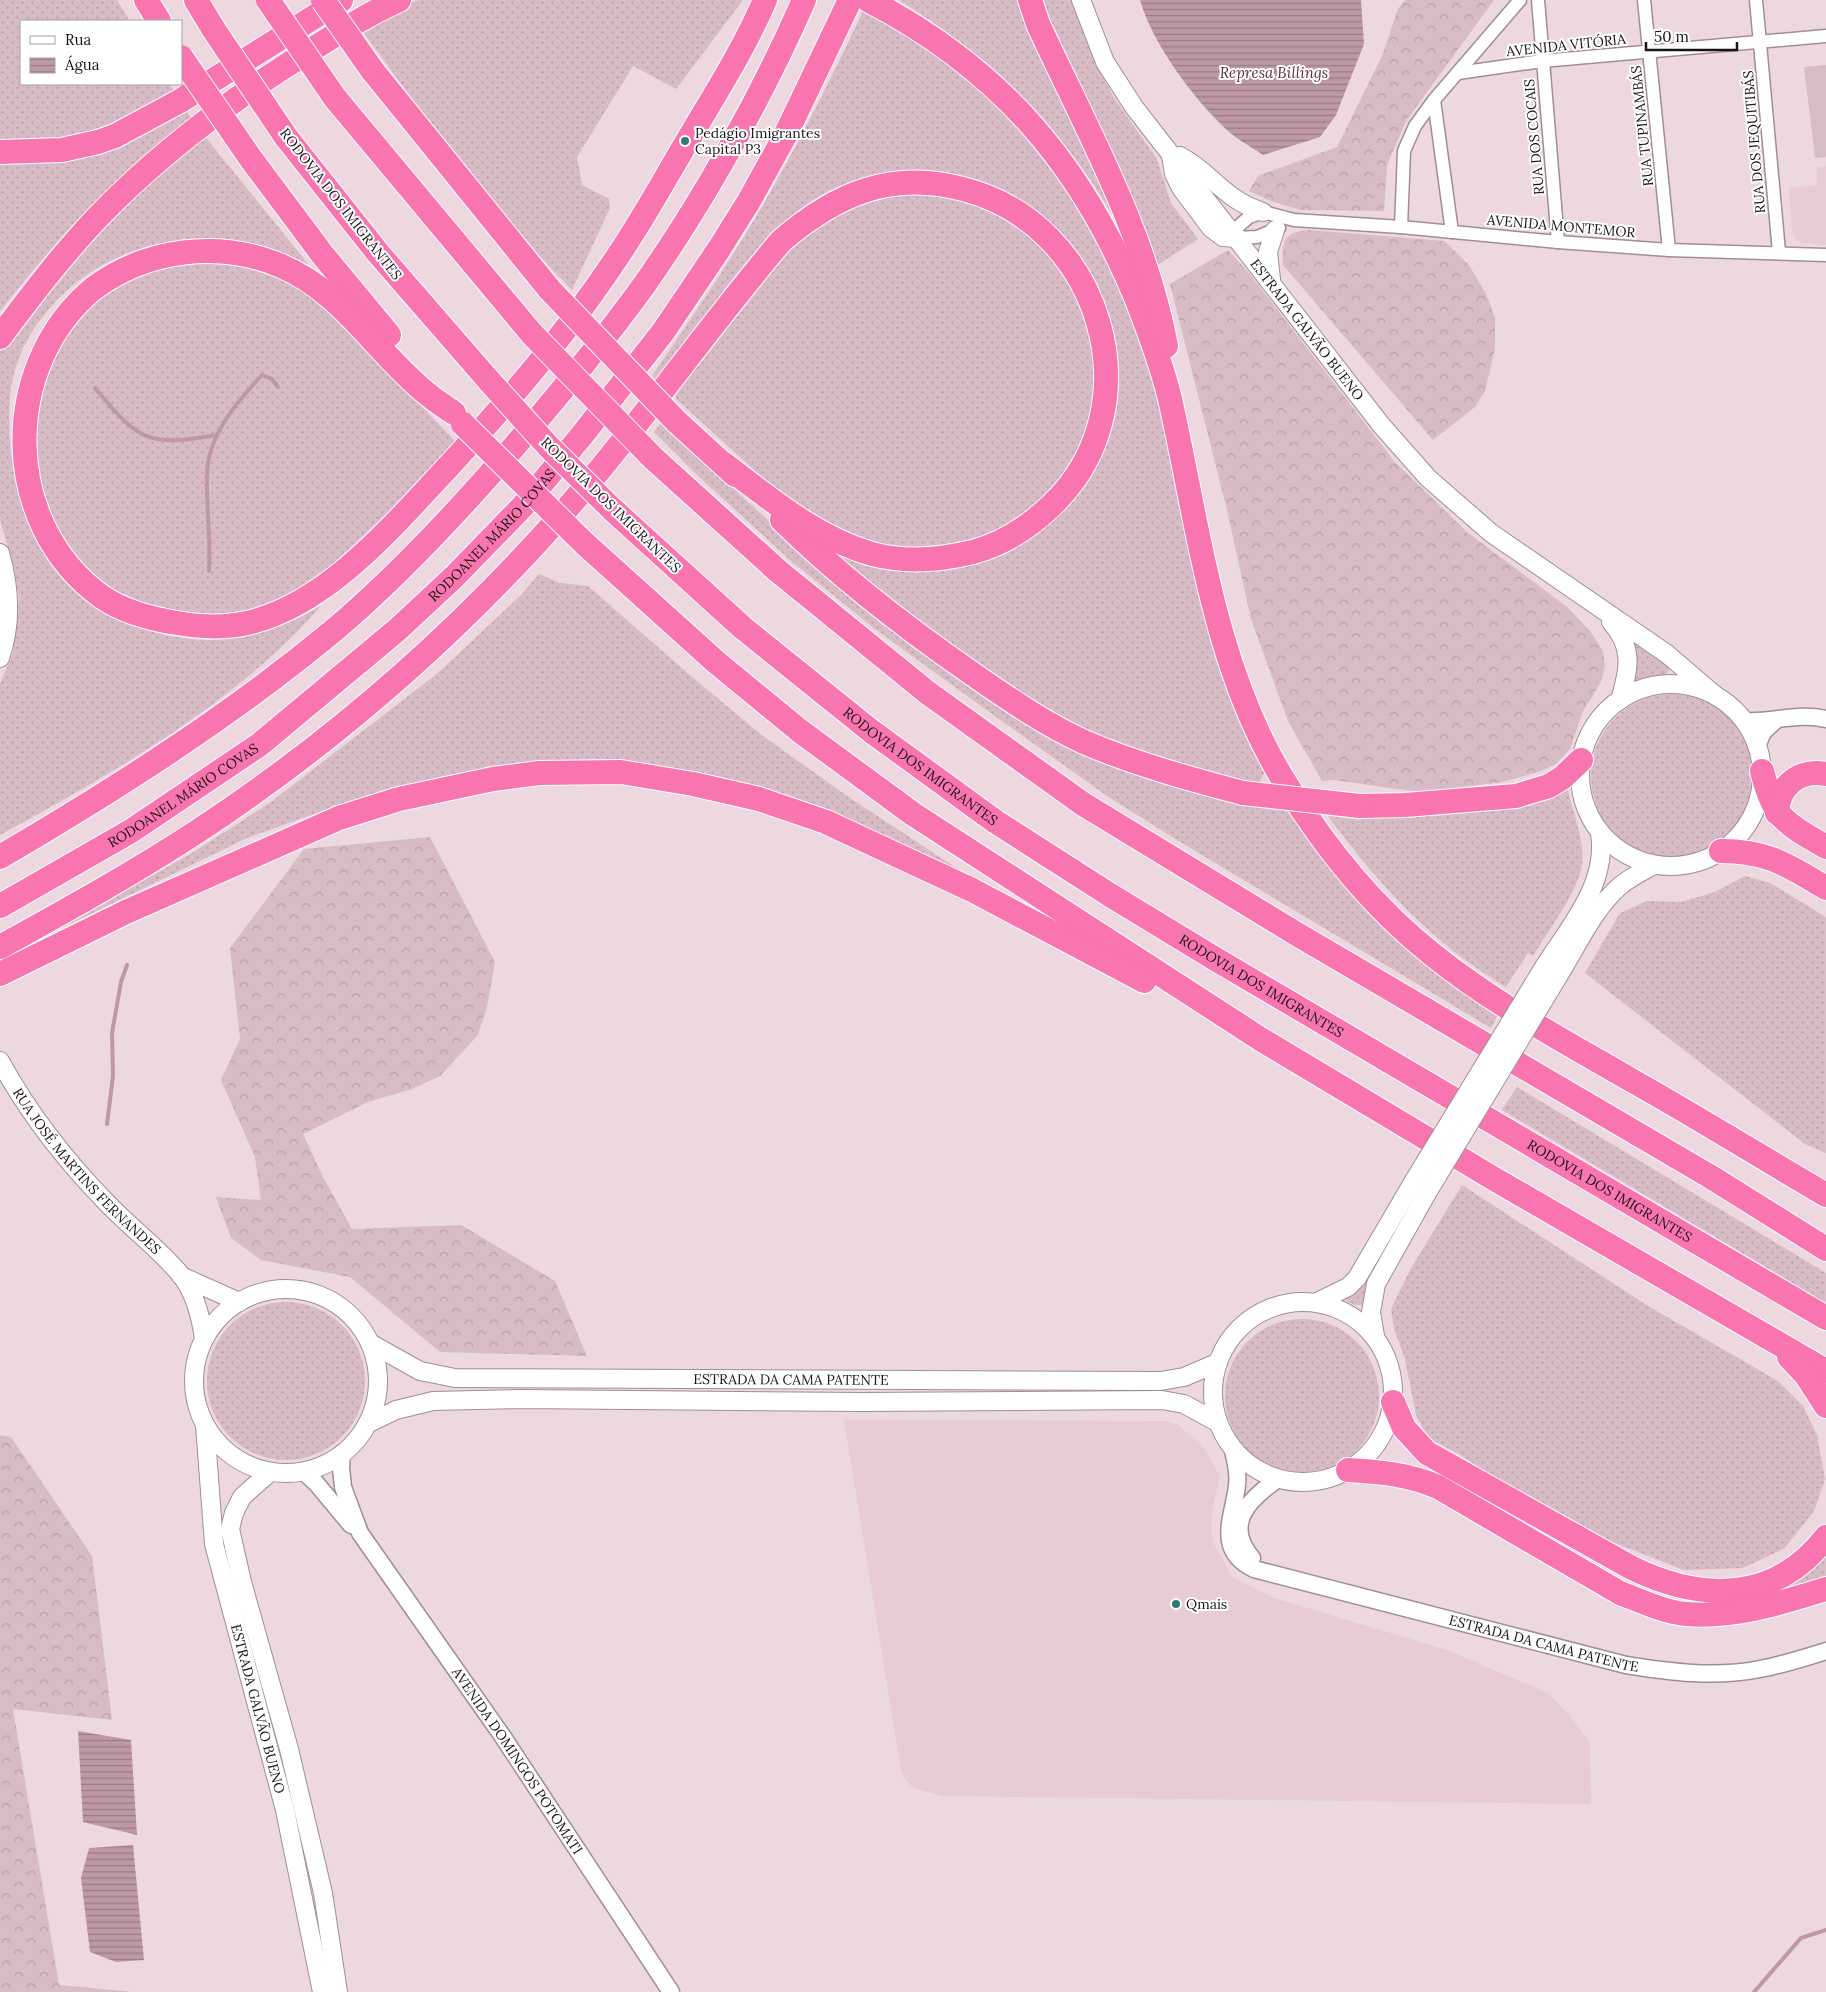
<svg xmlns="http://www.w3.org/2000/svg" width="1826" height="1992" font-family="Lora,serif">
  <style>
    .built { fill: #e7cbd5 }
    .grass { fill: url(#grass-dots) }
    .forest { fill: url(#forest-crowns) }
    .pitch { fill: #d7bbc5 }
    .water { fill: url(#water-rules) }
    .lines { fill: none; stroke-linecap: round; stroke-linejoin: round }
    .stream { stroke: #be98a6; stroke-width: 4 }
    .minor-casing { stroke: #a18e95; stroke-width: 15 }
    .tertiary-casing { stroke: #a18e95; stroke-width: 19 }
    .secondary-casing { stroke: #a18e95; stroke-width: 20 }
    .motorway-casing { stroke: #fff; stroke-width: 26 }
    .minor { stroke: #fff; stroke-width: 12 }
    .tertiary { stroke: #fff; stroke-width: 16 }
    .secondary { stroke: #fff; stroke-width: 18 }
    .motorway { stroke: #f875af; stroke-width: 24 }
    .secondary-bridge-casing { stroke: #a18e95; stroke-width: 20; stroke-linecap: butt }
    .motorway-bridge-casing { stroke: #fff; stroke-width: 26; stroke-linecap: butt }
    .secondary-bridge { stroke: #fff; stroke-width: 18 }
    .motorway-bridge { stroke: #f875af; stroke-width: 24 }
    .poi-dot { fill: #327972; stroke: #fff; stroke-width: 2 }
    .labels { text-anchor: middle; stroke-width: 4; stroke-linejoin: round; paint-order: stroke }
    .street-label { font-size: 14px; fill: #1a1316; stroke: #fff }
    .poi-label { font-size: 14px; fill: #1a1316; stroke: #fff; text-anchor: start }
    .water-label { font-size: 15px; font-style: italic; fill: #622e45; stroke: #fff }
  </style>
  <defs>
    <pattern id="grass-dots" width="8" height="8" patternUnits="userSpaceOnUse" patternTransform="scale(1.25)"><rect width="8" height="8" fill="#d7bbc5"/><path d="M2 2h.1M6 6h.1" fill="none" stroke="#b8a0a8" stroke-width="1.8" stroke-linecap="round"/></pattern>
    <pattern id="forest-crowns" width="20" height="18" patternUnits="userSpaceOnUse" patternTransform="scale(1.25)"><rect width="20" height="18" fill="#d7bbc5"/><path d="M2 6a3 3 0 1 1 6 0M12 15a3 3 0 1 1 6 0" fill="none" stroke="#b8a0a8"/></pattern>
    <pattern id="water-rules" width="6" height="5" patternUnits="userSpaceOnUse" patternTransform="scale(1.25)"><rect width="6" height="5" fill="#be98a6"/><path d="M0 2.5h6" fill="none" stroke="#9a7b86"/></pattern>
  </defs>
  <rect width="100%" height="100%" fill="#edd8df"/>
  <g class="built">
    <path d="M 1826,166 L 1826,245 L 1802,243 L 1795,239 L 1792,231 L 1789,188 L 1817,185 L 1817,167 Z"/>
    <path d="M 844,1420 L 1166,1421 L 1177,1424 L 1203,1446 L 1220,1476 L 1213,1506 L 1211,1530 L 1214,1544 L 1232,1577 L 1274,1598 L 1447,1650 L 1548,1693 L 1570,1716 L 1590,1743 L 1591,1804 L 942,1796 L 913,1788 L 904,1778 L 900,1764 Z"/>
  </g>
  <g class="grass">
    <path d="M 0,0 L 117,0 L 130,21 L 21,21 L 21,84 L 170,84 L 174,91 C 114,125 71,146 0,140 Z"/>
    <path d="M 418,0 L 743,0 L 676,89 L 633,66 L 577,157 L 582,185 L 609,199 L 610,208 L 572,290 C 494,211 427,121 362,30 L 381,17 Z"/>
    <path d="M 899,0 L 1024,0 L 1118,224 C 1064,130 991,57 899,0 Z"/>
    <path d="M 1042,0 L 1073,0 L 1090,48 L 1101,74 L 1114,98 L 1157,159 L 1171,203 L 1198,239 L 1153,268 Z"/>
    <path d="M 865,7 L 940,50 L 1059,166 L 1132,304 L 1266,769 L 1260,782 L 1243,782 L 1185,768 L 1110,741 L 1037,707 L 869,588 L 825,544 L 961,561 L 1084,473 C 1091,439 1098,405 1104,371 C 1106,360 1112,344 1111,333 C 1109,316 1101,297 1093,282 C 1051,196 957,152 864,178 C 849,182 832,188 818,197 C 750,240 705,319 659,383 L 652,376 C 685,327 718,280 748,230 C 792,158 829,83 865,7 Z"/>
    <path d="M 183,106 L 193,120 C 171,137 148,154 127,172 C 80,214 39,262 0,311 L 0,163 L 54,161 Z"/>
    <path d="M 203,134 L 309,265 C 209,211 79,241 24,346 C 18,358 14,374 11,387 C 0,492 41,600 146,630 C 210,649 263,640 321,606 C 238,702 110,775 0,835 L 0,684 L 13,653 L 19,597 L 14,568 L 0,520 L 0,351 L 101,226 Z"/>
    <path d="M 965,191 L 1047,242 L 1094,326 L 1096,401 L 1070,470 L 1040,503 L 1008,526 L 977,540 L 943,549 L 902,550 L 862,542 L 831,528 L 774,488 L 675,398 L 697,359 L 771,259 L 853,198 Z"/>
    <path d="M 202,263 L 223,264 L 261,271 L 296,286 L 340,321 L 456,442 L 404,497 L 331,566 L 306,585 L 264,606 L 241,613 L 213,615 L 188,613 L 142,602 L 108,587 L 62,543 L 35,486 L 31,410 L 66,329 L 104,295 L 131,278 L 157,269 L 177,264 Z"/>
    <path d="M 661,423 L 781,532 L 996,701 L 1257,805 L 1290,811 C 1308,837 1326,864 1346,888 C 1390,939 1442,979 1497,1016 L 1491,1028 L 1177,840 L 1107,796 L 992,714 L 875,629 L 791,561 L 697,475 L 654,432 Z"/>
    <path d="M 539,574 L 560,583 L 588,586 L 692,677 L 763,736 L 850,798 L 1002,898 L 874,836 L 555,762 L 483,769 L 328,809 L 247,838 L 45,936 L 192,853 L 271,802 L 438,673 L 522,594 Z"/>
    <path d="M 1630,634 L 1666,663 L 1669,670 L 1666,675 L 1642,679 L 1630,685 Z"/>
    <circle cx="1673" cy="776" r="82"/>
    <path d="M 1568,790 C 1573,814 1585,841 1582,865 C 1579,890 1546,934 1533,956 L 1528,953 L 1506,987 C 1432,943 1379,885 1328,816 L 1360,820 L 1363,816 L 1511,809 Z"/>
    <path d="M 1745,876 L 1770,883 L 1826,917 L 1826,1153 L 1805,1144 L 1585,973 L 1620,913 L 1647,901 L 1681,902 L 1715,892 Z"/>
    <path d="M 1517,1087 L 1826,1273 L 1826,1303 L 1502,1110 Z"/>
    <path d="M 1462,1185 L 1648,1306 L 1778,1381 L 1803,1406 L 1817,1435 L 1825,1479 L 1814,1511 L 1785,1548 L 1743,1568 L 1684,1570 L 1592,1534 L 1526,1499 L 1459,1454 L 1428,1438 L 1416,1415 L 1405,1359 L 1394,1329 L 1391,1309 L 1410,1270 Z"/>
    <path d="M 1368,1275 L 1370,1276 L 1362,1305 L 1354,1305 L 1340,1297 Z"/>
    <circle cx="286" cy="1381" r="79"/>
    <circle cx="1302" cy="1396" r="77"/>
    <path d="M 1826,1555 L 1826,1576 L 1775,1595 L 1809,1573 Z"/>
  </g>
  <g class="forest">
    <path d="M 1405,0 L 1494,0 L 1406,121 L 1387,165 L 1384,211 L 1300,210 L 1271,201 L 1249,191 L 1258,176 L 1337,147 L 1382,56 L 1398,9 Z"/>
    <path d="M 1309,230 L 1444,241 L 1469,265 L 1486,294 L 1495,318 L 1495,349 L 1485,391 L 1475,407 L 1433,440 L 1283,265 C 1282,242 1283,232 1309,230 Z"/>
    <path d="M 1228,250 L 1249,273 L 1394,461 L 1468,533 L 1567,607 L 1590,631 L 1603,651 L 1605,666 L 1601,682 L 1582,713 L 1570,749 L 1556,764 L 1541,771 L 1503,782 L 1419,792 L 1333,780 L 1322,781 L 1288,721 L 1251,619 L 1227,510 L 1170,284 Z"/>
    <path d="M 430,837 L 495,962 L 487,1007 L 478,1035 L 440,1076 L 412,1089 L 368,1102 L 303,1134 L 323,1177 L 352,1229 L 461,1225 L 555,1281 L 587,1356 L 440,1352 L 350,1277 L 261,1260 L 231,1238 L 216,1197 L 261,1200 L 255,1157 L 221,1080 L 240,1039 L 230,948 L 304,849 Z"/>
    <path d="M 0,1435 L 11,1437 L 92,1556 L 112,1720 L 13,1709 L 59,1985 L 133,1992 L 0,1992 Z"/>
  </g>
  <path class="pitch" d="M 1826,65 L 1826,157 L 1815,158 L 1804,67 Z"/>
  <g class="water">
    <path d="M 1140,0 L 1361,0 L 1364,44 L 1336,115 L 1320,137 L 1263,155 C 1252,147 1238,140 1228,131 C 1195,101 1152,43 1140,0 Z"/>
    <path d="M 78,1731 L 131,1740 L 137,1835 L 83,1822 Z"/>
    <path d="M 133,1845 L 144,1960 L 116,1962 L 90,1952 L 81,1878 L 89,1848 Z"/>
  </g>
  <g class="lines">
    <g class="stream">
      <path d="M 95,388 C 139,441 147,447 217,435"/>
      <path d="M 209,571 C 211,539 206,507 207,474 C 208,435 237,402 262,375 L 272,379 L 278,387"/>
      <path d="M 107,1124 L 113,1076 L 112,1033 L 121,982 L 127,965"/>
      <path d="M 1754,1992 L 1801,1938 L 1826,1930"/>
    </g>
    <g class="minor-casing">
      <g id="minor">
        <path d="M 1538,0 L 1558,242"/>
        <path d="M 1644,0 L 1669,250"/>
        <path d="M 1756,0 L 1779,252"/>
        <path d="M 1458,73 L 1542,61 L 1826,36"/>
        <path d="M 1434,100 L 1452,232"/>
        <path d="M 1401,227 L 1404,151 L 1415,126 L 1434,100 L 1520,0"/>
        <path d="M 1233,231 L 1249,217 L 1263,212 L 1294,220 L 1401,227 L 1558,242 L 1669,250 L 1826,255"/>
        <path d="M 1238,238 L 1257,237 L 1279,228"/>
      </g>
    </g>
    <g class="tertiary-casing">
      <g id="tertiary">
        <path d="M 1744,721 C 1772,723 1798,712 1826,719"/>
        <path d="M 1757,746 L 1763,732 L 1776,720"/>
        <path id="s1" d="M 1233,1450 C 1235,1461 1239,1473 1237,1485 C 1234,1516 1214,1550 1254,1569 L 1626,1665 C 1669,1672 1716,1678 1760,1669 C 1782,1665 1804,1658 1826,1651"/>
        <path id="s2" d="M 342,1453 L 341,1468 L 343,1487 L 360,1533 L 503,1737 L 671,1992"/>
        <path d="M 303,1471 L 316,1483 L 351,1525"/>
        <path d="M 1252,1558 C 1223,1524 1249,1499 1278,1479"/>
      </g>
    </g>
    <g class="secondary-casing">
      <g id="secondary">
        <path id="s3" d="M 1081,0 L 1105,62 L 1134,107 L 1382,426 L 1428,478 L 1491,533 L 1667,654 L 1716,696"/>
        <path d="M 1171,155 L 1174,174 L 1181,188 L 1211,228 L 1223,237 L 1238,238"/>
        <path d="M 1180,156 C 1212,173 1224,200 1263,212"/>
        <path d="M 1271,279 L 1268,252 L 1275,230"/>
        <path d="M 0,553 C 10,588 12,623 0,658"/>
        <path d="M 1611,622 C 1634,647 1629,670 1620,700"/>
        <circle cx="1671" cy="775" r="91"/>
        <path d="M 1544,967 C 1570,926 1608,884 1600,833"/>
        <path d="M 1559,975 C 1577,946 1594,908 1621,885 C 1631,877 1643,871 1654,865"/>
        <path id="s4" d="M 0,1061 C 29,1114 65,1160 107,1203 C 131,1228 159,1249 181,1275 C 195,1293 201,1317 204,1339"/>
        <path d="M 181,1276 L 239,1302"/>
        <circle cx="286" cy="1381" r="92"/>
        <circle cx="1303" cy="1392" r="90"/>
        <path d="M 1317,1302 L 1348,1287 L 1357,1278 L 1412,1184"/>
        <path d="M 1375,1336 L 1371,1312 L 1376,1284 L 1427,1193"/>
        <path id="s5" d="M 370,1343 L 420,1371 L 455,1378 L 1161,1381 L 1184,1377 L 1217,1363"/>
        <path d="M 367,1424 L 396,1410 L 433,1401 L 521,1399 L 861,1402 L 1162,1400 L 1184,1404 L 1217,1422"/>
        <path id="s6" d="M 205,1425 L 214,1544 L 285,1810 L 322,1992"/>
        <path d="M 270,1472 L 242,1497 L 234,1513 L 230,1529 L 242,1582 L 289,1749 L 323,1893 L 338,1992"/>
      </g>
    </g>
    <g class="motorway-casing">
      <g id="motorway">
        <path d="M 146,0 L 159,21"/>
        <path d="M 196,0 L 214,30"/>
        <path d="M 868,0 C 999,68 1081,163 1137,300 C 1149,331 1162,366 1170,399 C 1199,528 1214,670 1286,784 C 1325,848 1374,908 1433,955 C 1494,1004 1564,1041 1631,1080 C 1697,1117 1761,1157 1826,1195"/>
        <path d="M 1030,0 L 1038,24 C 1086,128 1145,232 1166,346"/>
        <path d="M 372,70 L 550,290"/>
        <path d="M 335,98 L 532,334"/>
        <path d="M 286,137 L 378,253 L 491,383"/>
        <path d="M 0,152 L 62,150 L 98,142 L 115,136 L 180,101 L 341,0"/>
        <path d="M 251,159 L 322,254 L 389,335"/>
        <path d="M 0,337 C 30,297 61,256 96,219 C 160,152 237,95 316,47 C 343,30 370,13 399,0"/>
        <path d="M 454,413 C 444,406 434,400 425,392 C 375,351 341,290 279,265 C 218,240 147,249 94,288 C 0,365 0,524 102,597 C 124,612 151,619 177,623 C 200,627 225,628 247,623 C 322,606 385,535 435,481 C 508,403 578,321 634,231 C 653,201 670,170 688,140 C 715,94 744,49 765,0"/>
        <path d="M 676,421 L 735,475"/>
        <path d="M 653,458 L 778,571 L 928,693 L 1083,804 L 1295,933 L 1711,1177 L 1826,1249"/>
        <path id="s7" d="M 612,509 L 743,628 L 871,731 L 996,822 L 1110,895 L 1217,960 L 1826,1318"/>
        <path d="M 782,520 C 841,578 906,628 974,675 C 1010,700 1045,724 1084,742 C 1135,764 1190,779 1243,793"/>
        <path d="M 584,543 L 716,662 L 800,731 L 913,814 L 1262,1040 L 1496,1180 L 1826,1371"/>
        <path d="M 1762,771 C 1774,819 1785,823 1826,847"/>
        <path d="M 1360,806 L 1405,805 L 1516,796 L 1549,786 L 1562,778 L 1581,760"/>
        <path d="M 1777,813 C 1778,786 1799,769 1826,774"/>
        <path d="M 1721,851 C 1768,851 1787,865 1826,888"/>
        <path d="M 0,857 C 116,789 229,717 333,631 C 396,578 452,518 506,456 C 553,402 600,346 642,288 C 703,202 762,96 804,0"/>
        <path id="s8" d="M 0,906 L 131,831 L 259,745 L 397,630 L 454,577 L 523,506 L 583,434 L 663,332 L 719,249 L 749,201 L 786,134 L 850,0"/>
        <path d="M 0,947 C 67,910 134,873 198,831 C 318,752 430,657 528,552 C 619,455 695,343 781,241 C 836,194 891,170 963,189 C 1101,224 1156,405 1052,505 C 1029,527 1003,544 973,552 C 940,560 906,563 872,554 C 816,538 770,499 724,464"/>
        <path d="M 0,974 L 126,912 L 339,818 L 399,799 L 493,779 L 539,773 L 621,772 L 693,784 L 759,799 L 826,822 L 972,890 L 1144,981"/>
        <path d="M 1789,1357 L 1806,1375 L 1826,1406"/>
        <path d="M 1393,1402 L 1404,1428 L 1427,1453 L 1632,1568 C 1702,1602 1775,1603 1826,1537"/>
        <path d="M 1348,1470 C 1380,1472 1408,1474 1438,1487 L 1620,1593 C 1641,1601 1664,1612 1686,1614 C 1735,1618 1781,1603 1826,1589"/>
      </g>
    </g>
    <use href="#minor" class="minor"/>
    <use href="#tertiary" class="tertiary"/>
    <use href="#secondary" class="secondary"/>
    <use href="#motorway" class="motorway"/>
    <g class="secondary-bridge-casing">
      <g id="secondary-bridge">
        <path d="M 1412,1184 L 1544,967"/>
        <path d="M 1427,1193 L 1559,975"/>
      </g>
    </g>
    <g class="motorway-bridge-casing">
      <g id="motorway-bridge">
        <path d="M 268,0 L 335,98"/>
        <path d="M 323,0 L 372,70"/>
        <path d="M 214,30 L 286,137"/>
        <path d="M 181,57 L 251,159"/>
        <path d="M 550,290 L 676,421"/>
        <path d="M 532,334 L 653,458"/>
        <path d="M 491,383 L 549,447 L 612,509"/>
        <path d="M 463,424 L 584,543"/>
        <path d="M 1243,793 L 1360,806"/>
      </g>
    </g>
    <use href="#secondary-bridge" class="secondary-bridge"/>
    <use href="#motorway-bridge" class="motorway-bridge"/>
  </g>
  <g class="poi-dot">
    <circle cx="685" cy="141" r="5"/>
    <circle cx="1176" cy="1604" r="5"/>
  </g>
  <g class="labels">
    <g class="street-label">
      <text transform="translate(1566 45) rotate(-6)" y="5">AVENIDA VITÓRIA</text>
      <text transform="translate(1642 126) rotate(-96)" y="5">RUA TUPINAMBÁS</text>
      <text transform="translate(1534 137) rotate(-95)" y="5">RUA DOS COCAIS</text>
      <text transform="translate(1754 142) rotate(-95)" y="5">RUA DOS JEQUITIBÁS</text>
      <text transform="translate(341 204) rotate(52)" y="5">RODOVIA DOS IMIGRANTES</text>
      <text transform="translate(1561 226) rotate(5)" y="5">AVENIDA MONTEMOR</text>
      <text dy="5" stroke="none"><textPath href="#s3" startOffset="402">ESTRADA GALVÃO BUENO</textPath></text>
      <text transform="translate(611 505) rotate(44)" y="5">RODOVIA DOS IMIGRANTES</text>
      <text dy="5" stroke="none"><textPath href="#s8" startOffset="619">RODOANEL MÁRIO COVAS</textPath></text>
      <text dy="5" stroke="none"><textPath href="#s7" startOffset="402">RODOVIA DOS IMIGRANTES</textPath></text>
      <text dy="5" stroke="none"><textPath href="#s8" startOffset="214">RODOANEL MÁRIO COVAS</textPath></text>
      <text dy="5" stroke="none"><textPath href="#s7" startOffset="808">RODOVIA DOS IMIGRANTES</textPath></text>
      <text dy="5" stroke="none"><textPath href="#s4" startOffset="141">RUA JOSÉ MARTINS FERNANDES</textPath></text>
      <text dy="5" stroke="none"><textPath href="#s7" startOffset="1212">RODOVIA DOS IMIGRANTES</textPath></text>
      <text dy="5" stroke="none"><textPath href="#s5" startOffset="429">ESTRADA DA CAMA PATENTE</textPath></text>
      <text dy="5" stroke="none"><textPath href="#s1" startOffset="430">ESTRADA DA CAMA PATENTE</textPath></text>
      <text dy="5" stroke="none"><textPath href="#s6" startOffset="290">ESTRADA GALVÃO BUENO</textPath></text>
      <text dy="5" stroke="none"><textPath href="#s2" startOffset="360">AVENIDA DOMINGOS POTOMATI</textPath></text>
    </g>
    <g class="poi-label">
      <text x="695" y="138">Pedágio Imigrantes<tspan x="695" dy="16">Capital P3</tspan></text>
      <text x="1186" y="1609">Qmais</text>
    </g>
    <g class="water-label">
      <text x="1274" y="78">Represa Billings</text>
    </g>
  </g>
  <rect x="20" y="20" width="162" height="65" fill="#ffffff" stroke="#a3a1a2"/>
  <rect x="30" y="36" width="25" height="8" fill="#ffffff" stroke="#a3a1a2"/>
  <text x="65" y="45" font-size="15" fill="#1a1316">Rua</text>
  <rect x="30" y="58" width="25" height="15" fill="url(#water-rules)" stroke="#a3a1a2"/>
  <text x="65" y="70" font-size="15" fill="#1a1316">Água</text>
  <path d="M1646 42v8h91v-8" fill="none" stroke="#1a1316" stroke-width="2.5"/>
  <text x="1654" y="42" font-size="15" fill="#1a1316" stroke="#ffffff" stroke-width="4" paint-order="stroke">50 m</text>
</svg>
